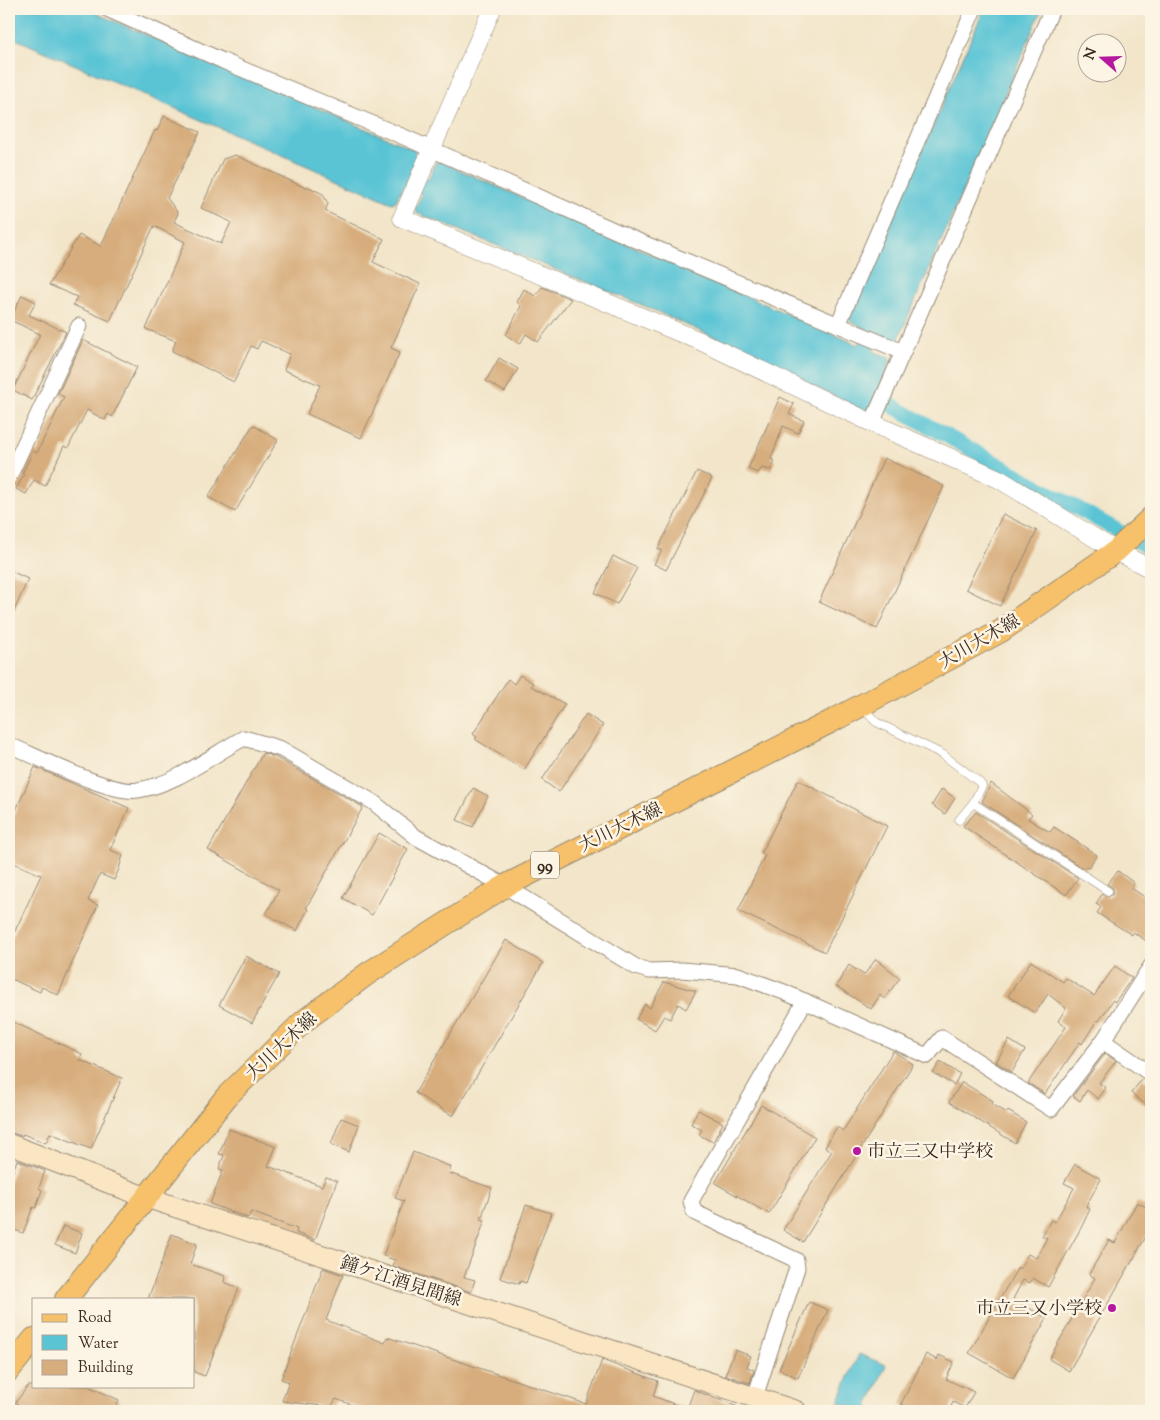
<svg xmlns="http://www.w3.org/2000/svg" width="1160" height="1420" font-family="'Sorts Mill Goudy','Noto Serif JP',serif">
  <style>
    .water { fill: #5ac4d5; stroke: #4a777a }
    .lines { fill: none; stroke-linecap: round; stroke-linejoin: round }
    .canal { stroke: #5ac4d5; stroke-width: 15 }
    .building { fill: #d7ad7d }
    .service-casing { stroke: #968874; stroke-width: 9 }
    .minor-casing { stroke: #968874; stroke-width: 17 }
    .tertiary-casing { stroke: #968874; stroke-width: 19 }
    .secondary-casing { stroke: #968874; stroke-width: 22 }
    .primary-casing { stroke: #968874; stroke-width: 24 }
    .service { stroke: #fff; stroke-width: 8 }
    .minor { stroke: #fff; stroke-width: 15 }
    .tertiary { stroke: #fff; stroke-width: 18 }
    .secondary { stroke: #fbe6c4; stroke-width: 20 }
    .primary { stroke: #f6c16b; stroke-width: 22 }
    .poi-dot { fill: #b5179e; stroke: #fcf5e5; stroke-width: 2 }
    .labels { text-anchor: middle; stroke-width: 5; stroke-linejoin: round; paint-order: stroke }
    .shield { fill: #fcf5e5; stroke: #75675a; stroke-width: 1 }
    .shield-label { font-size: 16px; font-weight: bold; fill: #3b2a1e }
    .street-label { font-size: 18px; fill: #3b2a1e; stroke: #fcf5e5 }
    .poi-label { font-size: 18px; fill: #3b2a1e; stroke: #fcf5e5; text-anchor: start }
  </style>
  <rect width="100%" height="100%" fill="#fcf5e5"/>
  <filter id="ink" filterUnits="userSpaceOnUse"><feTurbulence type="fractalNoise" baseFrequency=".02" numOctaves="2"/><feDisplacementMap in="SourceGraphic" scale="10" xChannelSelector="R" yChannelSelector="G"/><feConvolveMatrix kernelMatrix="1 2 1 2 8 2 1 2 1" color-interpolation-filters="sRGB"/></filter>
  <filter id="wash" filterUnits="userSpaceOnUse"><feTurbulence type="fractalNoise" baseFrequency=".0096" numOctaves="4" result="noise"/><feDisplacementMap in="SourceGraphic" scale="20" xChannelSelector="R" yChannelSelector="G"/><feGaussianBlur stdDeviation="1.12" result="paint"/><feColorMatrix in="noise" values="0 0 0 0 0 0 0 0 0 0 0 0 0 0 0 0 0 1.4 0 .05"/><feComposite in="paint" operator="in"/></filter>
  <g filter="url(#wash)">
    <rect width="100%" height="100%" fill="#f2e5c9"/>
    <g class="water">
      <path d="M 9,9 L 86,9 L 415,150 L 417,155 L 410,173 L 428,180 L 436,162 L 439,161 L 858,345 L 866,329 L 851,322 L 849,318 L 984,9 L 1042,9 L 898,340 L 894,341 L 879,334 L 873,348 L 875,352 L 888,357 L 891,361 L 871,409 L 863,410 L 789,375 L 788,371 L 647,307 L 417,213 L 415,209 L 422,194 L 404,185 L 396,201 L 392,203 L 9,36 Z"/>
      <path d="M 859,1354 L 886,1365 L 866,1411 L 838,1402 Z"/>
    </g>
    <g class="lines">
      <path class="canal" d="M 871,394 L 1151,549"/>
    </g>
    <g id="blocks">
      <g class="building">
        <path d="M 164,116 L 200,132 L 167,198 L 178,213 L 174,222 L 221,244 L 231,222 L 201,208 L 223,159 L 235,155 L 306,188 L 307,186 L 323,194 L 328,204 L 325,211 L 384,239 L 373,262 L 420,284 L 391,348 L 400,352 L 361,438 L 307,414 L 320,385 L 284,370 L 290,354 L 261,341 L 257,349 L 251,346 L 234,382 L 172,351 L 176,341 L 146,329 L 185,242 L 154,226 L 110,321 L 73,305 L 77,297 L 49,285 L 79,235 L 101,246 L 155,130 L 157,131 Z"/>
        <path d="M 542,287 L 571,299 L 538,342 L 526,334 L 520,344 L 506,335 L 521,306 L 517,302 L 524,289 L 535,296 Z"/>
        <path d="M 22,295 L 36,302 L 29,315 L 66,332 L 32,400 L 13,390 L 40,334 L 10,320 Z"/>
        <path d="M 83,340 L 137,367 L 112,417 L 108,414 L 105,420 L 87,410 L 68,448 L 64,446 L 45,486 L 34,480 L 26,494 L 16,489 L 24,475 L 22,474 L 33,451 L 37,453 L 64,397 L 58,394 Z"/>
        <path d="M 499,358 L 518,369 L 505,392 L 486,381 Z"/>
        <path d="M 780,397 L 794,404 L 789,414 L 804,421 L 798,433 L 783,426 L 771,459 L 775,461 L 771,470 L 762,468 L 758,473 L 748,469 Z"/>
        <path d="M 253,425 L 278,440 L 235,512 L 208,497 Z"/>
        <path d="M 884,458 L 944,486 L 877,629 L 819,602 Z"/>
        <path d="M 697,471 L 712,478 L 666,570 L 654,564 L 662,550 L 658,549 Z"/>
        <path d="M 1003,514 L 1037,531 L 1000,606 L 966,589 Z"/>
        <path d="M 613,556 L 637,568 L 617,604 L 595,593 Z"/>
        <path d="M 9,570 L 28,579 L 9,623 Z"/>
        <path d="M 520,675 L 533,683 L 531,686 L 565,704 L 524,770 L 475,739 L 477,737 L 473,734 L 508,679 L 514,684 Z"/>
        <path d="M 586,714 L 603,725 L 559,792 L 542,780 Z"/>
        <path d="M 263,753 L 275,757 L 363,807 L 306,908 L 308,909 L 297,931 L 266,914 L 279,890 L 208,850 Z"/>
        <path d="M 35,767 L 129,808 L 110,850 L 123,855 L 119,869 L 114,880 L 100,874 L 88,901 L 98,905 L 58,995 L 42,987 L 40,992 L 9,978 L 9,944 L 41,875 L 9,861 L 9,826 Z"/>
        <path d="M 798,780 L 887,826 L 825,952 L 738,911 L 765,855 L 761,853 Z"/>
        <path d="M 991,783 L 1032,814 L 1028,819 L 1050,832 L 1054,827 L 1097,855 L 1088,868 L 1086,866 L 1084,869 L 982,802 Z"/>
        <path d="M 473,788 L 488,796 L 473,827 L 457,820 Z"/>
        <path d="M 942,789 L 955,798 L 945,814 L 932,805 Z"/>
        <path d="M 976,812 L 1078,878 L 1066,895 L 963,826 Z"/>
        <path d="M 379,833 L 408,849 L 372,915 L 343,898 Z"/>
        <path d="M 1118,871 L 1134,883 L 1131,888 L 1151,901 L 1151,944 L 1133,932 L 1132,935 L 1097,913 L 1101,907 L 1096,904 L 1102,894 L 1108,897 L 1113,894 L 1113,888 L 1107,884 Z"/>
        <path d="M 506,940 L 543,963 L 453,1116 L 415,1093 Z"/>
        <path d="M 246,956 L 279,974 L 252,1023 L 219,1005 Z"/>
        <path d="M 876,959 L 900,978 L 884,999 L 880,995 L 871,1009 L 836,986 L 849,965 L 864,975 Z"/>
        <path d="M 1031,961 L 1063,982 L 1066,978 L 1094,996 L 1115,966 L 1132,978 L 1115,1002 L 1113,1000 L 1099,1021 L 1097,1020 L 1082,1044 L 1080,1042 L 1045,1094 L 1028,1083 L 1066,1027 L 1058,1021 L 1066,1008 L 1048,994 L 1035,1013 L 1008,996 Z"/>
        <path d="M 664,982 L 696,991 L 686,1009 L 678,1004 L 670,1019 L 664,1016 L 655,1030 L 636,1019 L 645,1004 L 650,1008 Z"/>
        <path d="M 9,1020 L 82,1054 L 80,1060 L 122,1078 L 91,1149 L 50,1133 L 46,1143 L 23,1134 L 22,1136 L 9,1132 Z"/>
        <path d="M 1009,1040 L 1025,1050 L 1012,1072 L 996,1062 Z"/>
        <path d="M 893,1051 L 913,1064 L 803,1242 L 783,1230 L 832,1151 L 825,1147 L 837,1127 L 843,1131 Z"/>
        <path d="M 1105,1054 L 1116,1061 L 1099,1083 L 1106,1088 L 1098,1099 L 1087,1090 L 1080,1101 L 1073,1096 Z"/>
        <path d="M 940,1062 L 960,1074 L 954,1085 L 933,1073 Z"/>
        <path d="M 1142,1079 L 1151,1083 L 1151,1109 L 1131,1093 Z"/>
        <path d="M 962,1082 L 993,1101 L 992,1104 L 1007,1113 L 1008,1111 L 1026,1122 L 1015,1143 L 949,1102 Z"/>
        <path d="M 761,1105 L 815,1137 L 769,1214 L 715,1183 Z"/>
        <path d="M 698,1110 L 723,1123 L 713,1142 L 699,1135 L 702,1130 L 691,1124 Z"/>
        <path d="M 341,1118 L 359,1125 L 349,1152 L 331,1144 Z"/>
        <path d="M 229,1129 L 276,1147 L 268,1166 L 322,1186 L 326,1177 L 337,1181 L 315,1240 L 296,1233 L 297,1229 L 251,1212 L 248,1218 L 210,1204 L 223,1170 L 219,1169 L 224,1155 L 219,1154 Z"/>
        <path d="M 413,1152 L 451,1167 L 449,1173 L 492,1188 L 481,1219 L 485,1220 L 464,1277 L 475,1280 L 471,1292 L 393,1266 L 395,1260 L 383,1256 L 404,1201 L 395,1198 Z"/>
        <path d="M 17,1160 L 45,1171 L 39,1188 L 42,1190 L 36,1208 L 33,1207 L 23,1233 L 9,1228 L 9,1183 Z"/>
        <path d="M 1075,1164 L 1101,1179 L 1086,1206 L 1090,1209 L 1082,1226 L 1048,1287 L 1033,1278 L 1030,1283 L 1023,1280 L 1013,1299 L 1047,1318 L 1013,1378 L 969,1353 L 1018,1267 L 1020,1269 L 1028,1254 L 1036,1258 L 1047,1238 L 1042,1236 L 1051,1220 L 1055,1222 L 1074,1188 L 1064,1183 Z"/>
        <path d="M 1137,1202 L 1151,1210 L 1151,1228 L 1069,1371 L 1049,1359 L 1095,1278 L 1089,1274 L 1109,1240 L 1115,1243 Z"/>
        <path d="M 526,1205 L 551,1213 L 526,1283 L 520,1281 L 519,1284 L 500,1278 Z"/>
        <path d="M 63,1226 L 82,1233 L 75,1253 L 55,1245 Z"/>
        <path d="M 172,1234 L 197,1244 L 190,1264 L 225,1276 L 224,1282 L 239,1288 L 205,1376 L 194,1372 L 194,1299 L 148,1299 Z"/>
        <path d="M 323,1268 L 343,1275 L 326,1320 L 385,1343 L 387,1337 L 586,1404 L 602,1360 L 658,1381 L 653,1396 L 687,1409 L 694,1390 L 748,1411 L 369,1411 L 336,1399 L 331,1407 L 282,1401 L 289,1382 L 281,1379 Z"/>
        <path d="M 809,1302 L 828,1310 L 798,1378 L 779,1369 Z"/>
        <path d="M 735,1350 L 751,1356 L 747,1367 L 754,1370 L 750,1383 L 725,1375 Z"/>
        <path d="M 926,1354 L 937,1360 L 939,1355 L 954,1362 L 946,1379 L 974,1392 L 965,1408 L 953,1402 L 949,1411 L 916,1411 L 901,1404 Z"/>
        <path d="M 28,1386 L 88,1386 L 119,1400 L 114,1411 L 22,1411 L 16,1406 L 18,1404 L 15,1403 Z"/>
      </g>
    </g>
  </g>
  <g filter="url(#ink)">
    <use href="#blocks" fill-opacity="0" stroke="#968874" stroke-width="1"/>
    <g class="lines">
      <g class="service-casing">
        <g id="service">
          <path d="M 863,708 L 876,722 L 942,754 L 979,782 L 982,786 L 973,803 L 959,820"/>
          <path d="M 973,803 L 1108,891"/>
        </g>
      </g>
      <g class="minor-casing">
        <g id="minor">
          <path d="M 107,9 L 223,61 L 404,137 L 636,240 L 903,352"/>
          <path d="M 838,325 L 974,9"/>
          <path d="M 872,423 L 1052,9"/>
          <path d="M 9,477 L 79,326"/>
          <path d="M 9,745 C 36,756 111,795 138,790 C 177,784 210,756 244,738 L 281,749 L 373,802 L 416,837 L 505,886 L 636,967 L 649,971 L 682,970 L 738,975 L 784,992 L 927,1056 L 942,1038 L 1051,1109 L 1103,1041 L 1151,966"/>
          <path d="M 1103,1041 L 1151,1074"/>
          <path d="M 755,1397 L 797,1268 L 796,1260 L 694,1212 L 691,1201 L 805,1001"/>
        </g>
      </g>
      <g class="tertiary-casing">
        <path id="tertiary" d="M 492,9 L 402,218 L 700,341 L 872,423 L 999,479 L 1116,551 L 1151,569"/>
      </g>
      <g class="secondary-casing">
        <path id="secondary" d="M 9,1144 L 145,1197 L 796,1411"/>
      </g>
      <g class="primary-casing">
        <g id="primary">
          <path d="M 66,1299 L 227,1096 L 304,1021 L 367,974 L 505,886 L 834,720 L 1001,631 L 1116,551 L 1151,518"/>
          <path d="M 9,1370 L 34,1339"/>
        </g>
      </g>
      <use href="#service" class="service"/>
      <use href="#minor" class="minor"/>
      <use href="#tertiary" class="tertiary"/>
      <use href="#secondary" class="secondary"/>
      <use href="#primary" class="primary"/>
    </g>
  </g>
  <g class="poi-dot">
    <circle cx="857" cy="1151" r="5"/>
    <circle cx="1112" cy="1308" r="5"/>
  </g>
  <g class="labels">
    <rect class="shield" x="531" y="851.5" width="28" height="27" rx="4"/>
    <g class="shield-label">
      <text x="545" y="871">99</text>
    </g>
    <g class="street-label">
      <text transform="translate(979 641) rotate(-30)" y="6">大川大木線</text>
      <text transform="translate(620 827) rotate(-26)" y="6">大川大木線</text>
      <text transform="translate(281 1046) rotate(-43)" y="6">大川大木線</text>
      <text transform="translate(401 1281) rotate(18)" y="6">鐘ケ江酒見間線</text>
    </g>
    <g class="poi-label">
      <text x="867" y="1157">市立三又中学校</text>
      <text x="1102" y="1314" text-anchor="end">市立三又小学校</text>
    </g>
  </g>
  <rect width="1160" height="1420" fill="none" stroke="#fcf5e5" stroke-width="30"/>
  <rect x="32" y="1298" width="162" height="90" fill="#fcf5e5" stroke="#afa495"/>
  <rect x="42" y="1314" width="25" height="8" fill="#f6c16b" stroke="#afa495"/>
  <text x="78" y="1322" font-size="15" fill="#3b2a1e">Road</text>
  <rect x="42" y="1335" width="25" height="15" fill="#5ac4d5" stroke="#afa495"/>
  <text x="78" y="1348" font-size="15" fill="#3b2a1e">Water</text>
  <rect x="42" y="1360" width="25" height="15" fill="#d7ad7d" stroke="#afa495"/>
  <text x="78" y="1372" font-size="15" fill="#3b2a1e">Building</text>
  <g transform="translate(1102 58) rotate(290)"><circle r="24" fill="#fcf5e5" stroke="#afa495"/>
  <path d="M0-4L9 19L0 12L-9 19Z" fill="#b5179e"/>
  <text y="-8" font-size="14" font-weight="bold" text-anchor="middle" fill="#3b2a1e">N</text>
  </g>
</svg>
